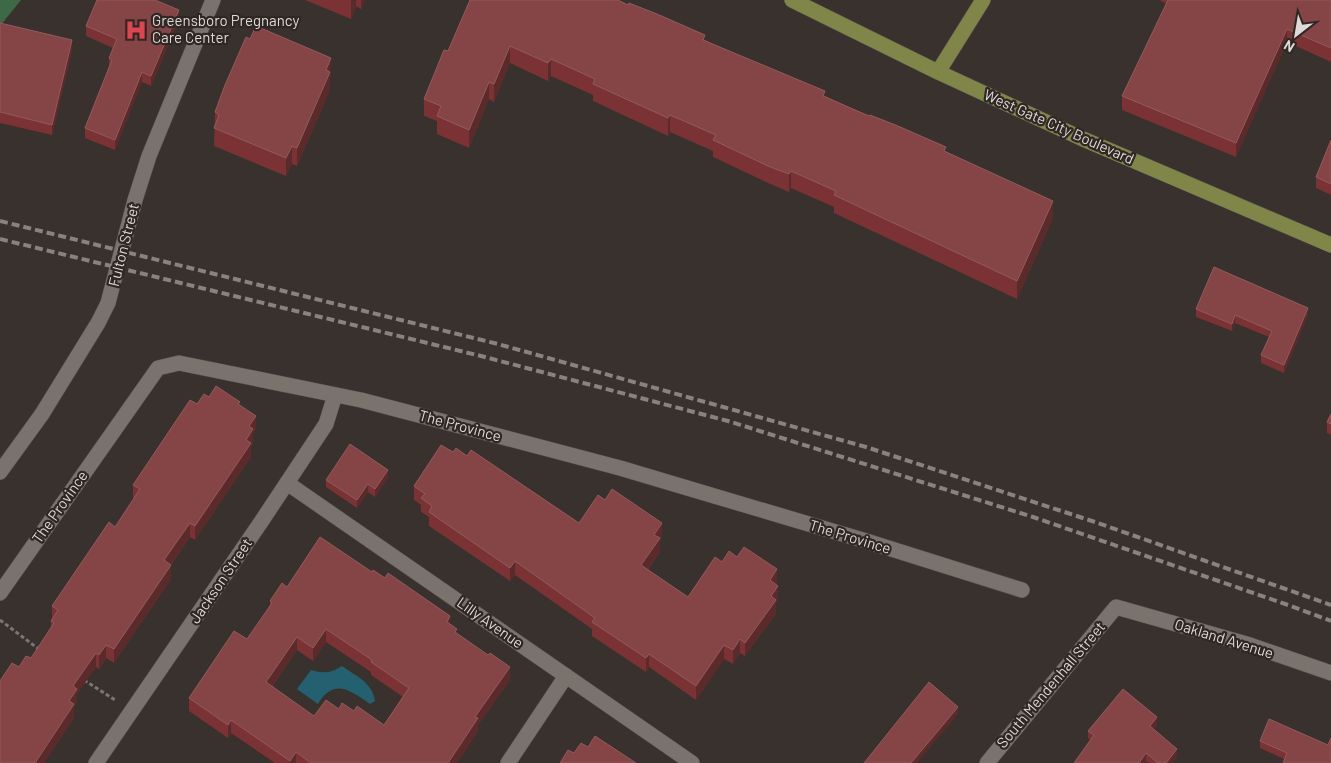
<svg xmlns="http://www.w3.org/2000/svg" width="1331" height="763" font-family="Barlow,sans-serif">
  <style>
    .green { fill: #3e6946 }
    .water { fill: #246170 }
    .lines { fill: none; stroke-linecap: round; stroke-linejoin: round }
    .minor-casing { stroke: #544f4b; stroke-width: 16 }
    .primary-casing { stroke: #544f4b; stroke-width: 16 }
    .path { stroke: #7c7673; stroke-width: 3; stroke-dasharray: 4 2.5; stroke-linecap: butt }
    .minor { stroke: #7a726d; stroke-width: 15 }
    .primary { stroke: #7f8648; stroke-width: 15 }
    .rail { stroke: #88837f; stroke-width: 4; stroke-dasharray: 8 4; stroke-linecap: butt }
    .wall { fill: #7a3234; fill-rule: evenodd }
    .shaded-wall { fill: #5b2a2a }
    .building { fill: #854446; stroke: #935b5c; fill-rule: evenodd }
    .labels { text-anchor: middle; stroke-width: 4.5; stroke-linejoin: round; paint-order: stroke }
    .poi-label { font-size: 15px; fill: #dedad7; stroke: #2e2723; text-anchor: start }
    .street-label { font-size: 15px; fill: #dedad7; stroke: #2e2723 }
  </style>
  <rect width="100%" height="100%" fill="#38312d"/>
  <path class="green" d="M 0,0 L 21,0 L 0,26 Z"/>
  <path class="water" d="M 342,666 C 356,676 373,683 375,701 L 370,704 C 351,691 334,677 318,704 L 297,689 L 311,670 C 324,674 331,673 342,666 Z"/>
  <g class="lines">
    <g class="minor-casing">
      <g id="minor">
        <path d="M 0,472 L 42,414 L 98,323 L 108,303 L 135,200 L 149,156 L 213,0"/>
        <path d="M 287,483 L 692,763"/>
        <path d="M 0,593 L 158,368 L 179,363 L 361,400 L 620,468 L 866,541 L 1022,590"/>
        <path d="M 96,763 L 261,522 L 326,424 L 335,395"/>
        <path d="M 508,763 L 566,676"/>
        <path d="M 987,763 L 1116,607 L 1250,645 L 1331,673"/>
      </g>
    </g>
    <g class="primary-casing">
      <g id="primary">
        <path d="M 792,0 L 938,72 L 1083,139 L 1331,245"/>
        <path d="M 938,72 L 983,0"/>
      </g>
    </g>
    <g class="path">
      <path d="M 0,620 L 40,650"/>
      <path d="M 84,680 L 115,700"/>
    </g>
    <use href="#minor" class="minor"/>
    <use href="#primary" class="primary"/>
    <g class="rail">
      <path d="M 0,221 L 498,344 L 866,447 L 1095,522 L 1331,605"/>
      <path d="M 0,239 L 481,356 L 728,421 L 1033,517 L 1291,606 L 1331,621"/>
    </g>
  </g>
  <g class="wall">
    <path d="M 305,0 L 365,0 L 361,9 L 356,6 L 351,19 Z"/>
    <path d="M 470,0 L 705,40 L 946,152 L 1053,218 L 1017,299 L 834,213 L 834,207 L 791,188 L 789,192 L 768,183 L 713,157 L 713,151 L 670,132 L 668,136 L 593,101 L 593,95 L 551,76 L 548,81 L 510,63 L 494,102 L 489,99 L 469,148 L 437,134 L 437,121 L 424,116 L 424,99 L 448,51 Z"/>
    <path d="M 1159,0 L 1331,0 L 1331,62 L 1287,42 L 1236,157 L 1122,110 L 1122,96 L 1167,4 Z"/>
    <path d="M 179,20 L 151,86 L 142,82 L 115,150 L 85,138 L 85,128 L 109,68 L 109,58 L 113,48 L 86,36 L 86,26 Z"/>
    <path d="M 0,23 L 72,51 L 52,135 L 0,123 Z"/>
    <path d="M 250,39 L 331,75 L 330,77 L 330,90 L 297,166 L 292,164 L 286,176 L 214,146 L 215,112 Z"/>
    <path d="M 1331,140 L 1331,195 L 1316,188 L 1316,177 Z"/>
    <path d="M 1196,309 L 1308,315 L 1284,373 L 1261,363 L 1261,355 L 1269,337 L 1235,323 L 1232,331 L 1196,317 Z"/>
    <path d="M 209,397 L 240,405 L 256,429 L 253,433 L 253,443 L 251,446 L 251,457 L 195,540 L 190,537 L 171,565 L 171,579 L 114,663 L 106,658 L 99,669 L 96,667 L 77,694 L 77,702 L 74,707 L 74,718 L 44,763 L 0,763 L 19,667 L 31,658 L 51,629 L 51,621 L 52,618 L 52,606 L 115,527 L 134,499 L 133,498 L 133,485 L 197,404 Z"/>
    <path d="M 1331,414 L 1331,435 L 1327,433 L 1327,422 Z"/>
    <path d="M 453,452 L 467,456 L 579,523 L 662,537 L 660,540 L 660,552 L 648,570 L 688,597 L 722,562 L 777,583 L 776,585 L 778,599 L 776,602 L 776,614 L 745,656 L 740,653 L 733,664 L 724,659 L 696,700 L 649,667 L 646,672 L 592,636 L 592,629 L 515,575 L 510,581 L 429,526 L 429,517 L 421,512 L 421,505 L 414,500 L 414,486 Z"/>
    <path d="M 388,478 L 375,497 L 368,492 L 357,508 L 326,487 L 326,480 Z"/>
    <path d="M 372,572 L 450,624 L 457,633 L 510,680 L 478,725 L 478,731 L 457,763 L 275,763 L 231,733 L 228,738 L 189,711 L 189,698 L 247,639 L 270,606 L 270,601 L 287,587 ZM 326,642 L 371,672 L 371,675 L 403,697 L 384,725 L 354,711 L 339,709 L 314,716 L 272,687 L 297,650 L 313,661 Z"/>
    <path d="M 1157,725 L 1153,729 L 1177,757 L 1172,763 L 1149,763 L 1146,761 L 1090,740 L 1088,738 L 1088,731 Z"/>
    <path d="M 1260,741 L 1328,745 L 1331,763 L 1284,759 L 1260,748 Z"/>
  </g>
  <g class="shaded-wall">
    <path d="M 351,0 L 356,0 L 356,6 L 351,19 Z"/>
    <path d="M 361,0 L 365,0 L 361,9 Z"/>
    <path d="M 179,10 L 179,20 L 151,86 L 151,76 Z"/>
    <path d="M 1287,29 L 1287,42 L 1236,157 L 1236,143 Z"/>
    <path d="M 72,40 L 72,51 L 52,135 L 52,125 Z"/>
    <path d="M 510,46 L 510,63 L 494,102 L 494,84 Z"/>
    <path d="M 331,58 L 330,90 L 297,166 L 297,148 Z"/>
    <path d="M 551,59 L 551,76 L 548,81 L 548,63 Z"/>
    <path d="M 142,72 L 142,82 L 115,150 L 115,140 Z"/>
    <path d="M 489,82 L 489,99 L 469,148 L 469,130 Z"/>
    <path d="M 670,115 L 670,132 L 668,136 L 668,118 Z"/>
    <path d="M 292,146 L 292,164 L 286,176 L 286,158 Z"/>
    <path d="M 791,171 L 791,188 L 789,192 L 789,174 Z"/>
    <path d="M 1053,201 L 1053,218 L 1017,299 L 1017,281 Z"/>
    <path d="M 1308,308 L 1308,315 L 1284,373 L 1284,365 Z"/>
    <path d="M 1235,315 L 1235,323 L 1232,331 L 1232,324 Z"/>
    <path d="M 256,416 L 256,429 L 253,433 L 253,443 L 251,446 L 251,457 L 195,540 L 195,526 L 246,440 L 249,426 Z"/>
    <path d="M 388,470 L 388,478 L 375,497 L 375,489 Z"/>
    <path d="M 368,484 L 368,492 L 357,508 L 357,500 Z"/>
    <path d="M 190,523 L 190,537 L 164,574 L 164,560 Z"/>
    <path d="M 662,523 L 662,537 L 660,540 L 660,552 L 641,579 L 641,565 L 654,535 Z"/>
    <path d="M 515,561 L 515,575 L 510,581 L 510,568 Z"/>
    <path d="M 171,565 L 171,579 L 114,663 L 114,649 Z"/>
    <path d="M 777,569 L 777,583 L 770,594 L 770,580 Z"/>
    <path d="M 778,586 L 778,599 L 776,602 L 776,614 L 745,656 L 745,643 L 771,596 Z"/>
    <path d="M 450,616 L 450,629 L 447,622 Z"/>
    <path d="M 326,629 L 326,642 L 313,661 L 313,648 Z"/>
    <path d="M 297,637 L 297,650 L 266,695 L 266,682 Z"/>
    <path d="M 740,639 L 740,653 L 733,664 L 733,650 Z"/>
    <path d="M 106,645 L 106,658 L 99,669 L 99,655 Z"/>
    <path d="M 724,645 L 724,659 L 696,700 L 696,686 Z"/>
    <path d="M 96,653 L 96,667 L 77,694 L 77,702 L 74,707 L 74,718 L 44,763 L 35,763 L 69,701 L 73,686 Z"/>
    <path d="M 649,654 L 649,667 L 646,672 L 646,658 Z"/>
    <path d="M 510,667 L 510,680 L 478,725 L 478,731 L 457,763 L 448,763 L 475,717 Z"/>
    <path d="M 958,707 L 958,714 L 917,763 L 911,763 Z"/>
    <path d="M 1157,717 L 1157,725 L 1150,734 L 1150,726 Z"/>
    <path d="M 231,720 L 231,733 L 228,738 L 228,725 Z"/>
    <path d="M 1177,749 L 1177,757 L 1172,763 L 1166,763 Z"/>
    <path d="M 296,752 L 296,763 L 290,763 L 290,761 Z"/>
    <path d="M 1146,753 L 1146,761 L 1145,763 L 1139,763 Z"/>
  </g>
  <g class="building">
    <path d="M 97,0 L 155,0 L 179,10 L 151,76 L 142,72 L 115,140 L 85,128 L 112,60 L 109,58 L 117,39 L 86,26 Z"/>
    <path d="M 470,0 L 618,0 L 628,5 L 629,3 L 657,14 L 705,35 L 703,40 L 825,91 L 823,96 L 869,116 L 870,115 L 898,126 L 946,147 L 944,151 L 1053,201 L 1017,281 L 834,195 L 836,191 L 791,171 L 789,174 L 768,166 L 713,140 L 716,135 L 670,115 L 668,118 L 593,84 L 595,79 L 551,59 L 548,63 L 510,46 L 494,84 L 489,82 L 469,130 L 437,116 L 441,106 L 424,99 L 444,50 L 448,51 Z"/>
    <path d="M 1168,0 L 1331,0 L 1331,48 L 1287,29 L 1236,143 L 1122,96 Z"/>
    <path d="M 0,23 L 72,40 L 52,125 L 0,112 Z"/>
    <path d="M 256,26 L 331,58 L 326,70 L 330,72 L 297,148 L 292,146 L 286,158 L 214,128 L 219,115 L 215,112 L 225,85 L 246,37 L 250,39 Z"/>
    <path d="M 1331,140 L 1331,184 L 1316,177 Z"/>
    <path d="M 1214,267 L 1308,308 L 1284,365 L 1261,355 L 1272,331 L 1235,315 L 1232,324 L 1196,309 Z"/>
    <path d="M 216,386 L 240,402 L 238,404 L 256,416 L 249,426 L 253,429 L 246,440 L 251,443 L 195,526 L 190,523 L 164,560 L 171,565 L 114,649 L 106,645 L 99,655 L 96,653 L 73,686 L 77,689 L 69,701 L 74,704 L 35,763 L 0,763 L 0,681 L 12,663 L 19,667 L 26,656 L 31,658 L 54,623 L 51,621 L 58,610 L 52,606 L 109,522 L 115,527 L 140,489 L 133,485 L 190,400 L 197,404 L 204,394 L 209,397 Z"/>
    <path d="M 1331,414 L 1331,424 L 1327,422 Z"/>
    <path d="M 350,444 L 388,470 L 375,489 L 368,484 L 357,500 L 326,480 Z"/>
    <path d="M 441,445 L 453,452 L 456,448 L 467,456 L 471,450 L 579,523 L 598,495 L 605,500 L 612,489 L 662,523 L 654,535 L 660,538 L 641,565 L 688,597 L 715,557 L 722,562 L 729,551 L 737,557 L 744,547 L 777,569 L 770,580 L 778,586 L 771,596 L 776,600 L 745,643 L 740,639 L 733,650 L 724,645 L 696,686 L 649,654 L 646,658 L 592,622 L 595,618 L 515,561 L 510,568 L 429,512 L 432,506 L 421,498 L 425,494 L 414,486 Z"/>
    <path d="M 320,537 L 372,572 L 373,570 L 385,578 L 388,573 L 424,598 L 450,616 L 447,622 L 457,629 L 455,632 L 488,655 L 490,653 L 510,667 L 475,717 L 478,718 L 448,763 L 311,763 L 296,752 L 290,761 L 231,720 L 228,725 L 189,698 L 234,631 L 247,639 L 272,603 L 270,601 L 282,583 L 287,587 ZM 326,629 L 372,660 L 371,662 L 409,688 L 384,725 L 357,706 L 354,711 L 342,703 L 339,709 L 326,700 L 314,716 L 266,682 L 297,637 L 313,648 Z"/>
    <path d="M 929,682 L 958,707 L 911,763 L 864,763 Z"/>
    <path d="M 1123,689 L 1157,717 L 1150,726 L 1177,749 L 1166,763 L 1158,763 L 1146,753 L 1139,763 L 1074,763 L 1094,735 L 1088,731 Z"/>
    <path d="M 1269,719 L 1328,745 L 1331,738 L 1331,763 L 1283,763 L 1287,753 L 1260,741 Z"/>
    <path d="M 595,736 L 636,763 L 560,763 L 568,750 L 574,753 L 581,743 L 588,747 Z"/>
  </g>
  <defs>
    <g id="hospital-bare" transform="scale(1.725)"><path d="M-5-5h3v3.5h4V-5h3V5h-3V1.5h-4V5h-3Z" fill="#e0444e" stroke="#2e2723" stroke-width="2.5" paint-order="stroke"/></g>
  </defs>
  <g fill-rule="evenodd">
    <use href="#hospital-bare" x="136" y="30"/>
  </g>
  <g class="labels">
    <g class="poi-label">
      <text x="152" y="26">Greensboro Pregnancy<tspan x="152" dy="17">Care Center</tspan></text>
    </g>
    <g class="street-label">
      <text transform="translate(1059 127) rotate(24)" y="5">West Gate City Boulevard</text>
      <text transform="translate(124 245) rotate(-76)" y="5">Fulton Street</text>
      <text transform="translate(460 426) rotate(15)" y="5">The Province</text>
      <text transform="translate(60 507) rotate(-55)" y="5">The Province</text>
      <text transform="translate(850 537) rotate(17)" y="5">The Province</text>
      <text transform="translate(221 581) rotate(-56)" y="5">Jackson Street</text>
      <text transform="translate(490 623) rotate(35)" y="5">Lilly Avenue</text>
      <text transform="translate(1224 639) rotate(17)" y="5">Oakland Avenue</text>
      <text transform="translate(1051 685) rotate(-50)" y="5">South Mendenhall Street</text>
    </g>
  </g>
  <g transform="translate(1296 35) rotate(211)" stroke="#2e2723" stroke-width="4" paint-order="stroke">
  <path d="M0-4L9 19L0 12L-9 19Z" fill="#dedad7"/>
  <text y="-8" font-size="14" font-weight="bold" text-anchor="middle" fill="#dedad7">N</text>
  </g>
</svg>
